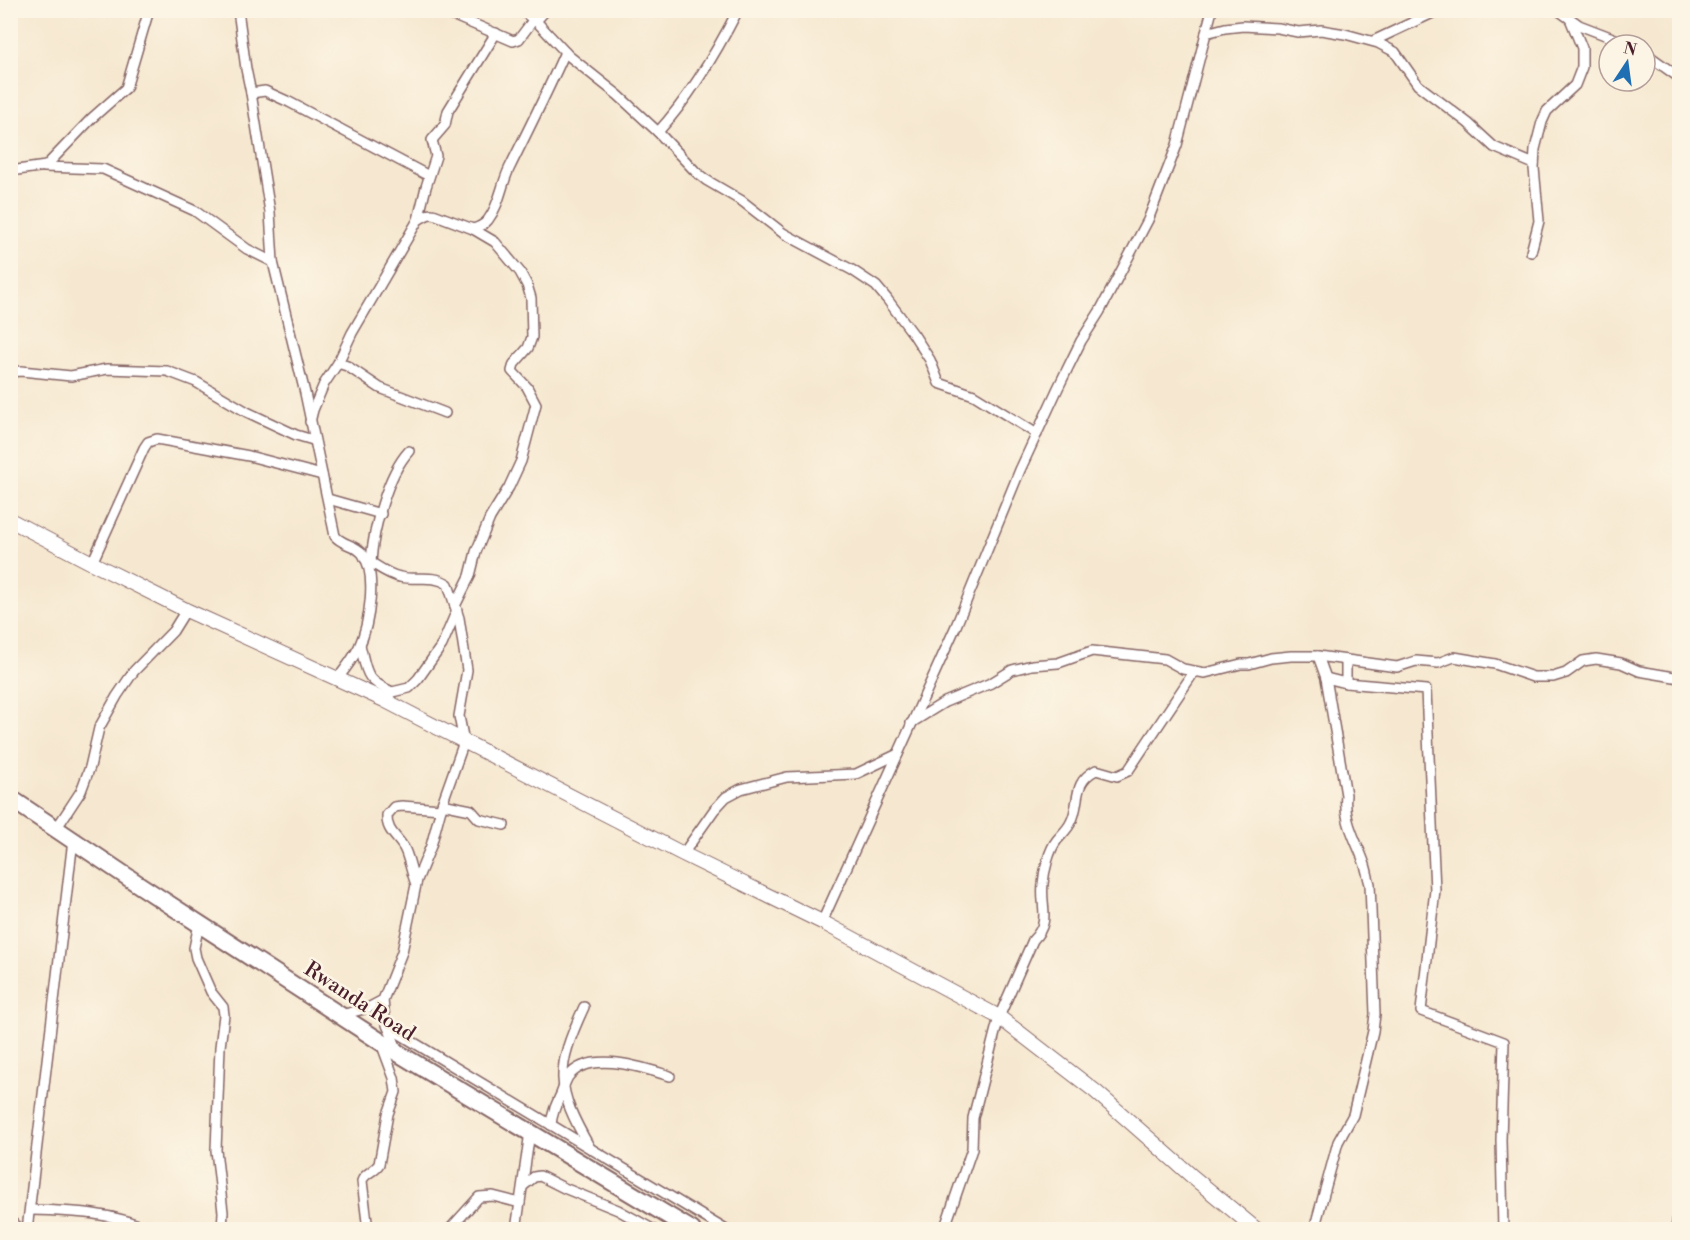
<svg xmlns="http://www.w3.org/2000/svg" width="1690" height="1240" font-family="'Libre Bodoni',serif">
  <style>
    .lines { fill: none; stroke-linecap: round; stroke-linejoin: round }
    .street-casing { stroke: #866565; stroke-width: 12 }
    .secondary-casing { stroke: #866565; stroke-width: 16 }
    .highway-casing { stroke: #866565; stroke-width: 20 }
    .street { stroke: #fff; stroke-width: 9 }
    .secondary { stroke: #fff; stroke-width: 14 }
    .highway { stroke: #fff; stroke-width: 16 }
    .labels { text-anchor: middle; stroke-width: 5; stroke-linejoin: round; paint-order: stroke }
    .street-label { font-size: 21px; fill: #4a1f2b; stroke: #fcf5e5 }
  </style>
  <rect width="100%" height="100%" fill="#fcf5e5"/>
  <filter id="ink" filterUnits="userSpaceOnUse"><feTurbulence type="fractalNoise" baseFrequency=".0167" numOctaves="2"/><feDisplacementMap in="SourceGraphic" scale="12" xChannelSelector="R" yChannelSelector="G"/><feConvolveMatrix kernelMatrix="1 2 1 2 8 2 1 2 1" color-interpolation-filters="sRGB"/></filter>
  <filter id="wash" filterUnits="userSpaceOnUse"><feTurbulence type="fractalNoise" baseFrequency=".008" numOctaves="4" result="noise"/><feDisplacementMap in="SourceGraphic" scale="24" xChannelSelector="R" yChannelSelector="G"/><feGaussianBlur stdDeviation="1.35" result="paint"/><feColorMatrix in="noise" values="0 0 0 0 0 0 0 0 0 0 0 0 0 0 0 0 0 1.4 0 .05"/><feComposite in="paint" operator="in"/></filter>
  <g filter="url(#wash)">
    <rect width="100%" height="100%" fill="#f6e8d0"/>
  </g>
  <g filter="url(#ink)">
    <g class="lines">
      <g class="street-casing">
        <g id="street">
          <path d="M 238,10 L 246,69 L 251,93 L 270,212 L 273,262 L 305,393 L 335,536 C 342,545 354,544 362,553 C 378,573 369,625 359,647 C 353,659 346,668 338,678"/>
          <path d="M 428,10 L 457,17 L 513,41 L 519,39 L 534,19"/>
          <path d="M 521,10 L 536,21 L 569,56 L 618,95 L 658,132 L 696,172 L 706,180 L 742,201 L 783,233 L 852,270 L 876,286 L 887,299 L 914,335 L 930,360 L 939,383 L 974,395 L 1037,434"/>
          <path d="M 1558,10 L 1579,25 L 1631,45"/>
          <path d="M 536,21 L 546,10"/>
          <path d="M 1206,33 L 1225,28 L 1243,26 L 1278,28 L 1298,32 L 1321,30 L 1345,34 L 1378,43 L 1395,52 L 1418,85 L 1468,123 L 1494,147 L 1534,164"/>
          <path d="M 1373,41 L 1439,10"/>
          <path d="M 1645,53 L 1680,78"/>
          <path d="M 251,93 L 265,91 L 289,102 L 429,176"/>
          <path d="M 658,132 C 690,97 716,53 738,10"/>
          <path d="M 44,167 L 103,169 L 195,211 L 247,249 L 273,262"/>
          <path d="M 10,171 L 46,166 L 92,118 L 126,88 L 149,10"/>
          <path d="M 418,220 L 426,187 L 436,156 L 432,140 L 445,125 L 448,111 L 496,33"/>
          <path d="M 473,229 C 480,227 484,225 488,220 C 500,204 501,186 509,169 C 528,130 548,91 565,52"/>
          <path d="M 1531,252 L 1539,221 L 1534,168 L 1535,149 L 1542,122 L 1547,111 L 1575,85 L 1582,67 L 1582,48 L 1571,21"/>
          <path d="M 338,363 L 347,366 L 380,388 L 445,413"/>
          <path d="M 10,372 L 21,371 L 71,376 L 107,369 L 167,371 L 196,382 L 247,412 L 296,435 L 313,440"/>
          <path d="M 310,422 L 313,410 L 324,384 L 338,363 L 352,333 L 418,220 C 425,216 429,212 436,215 L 473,229 L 495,242 L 520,272 L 527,285 L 531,298 L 532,337 L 528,348 L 514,364 L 512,371 L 527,387 L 536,404 L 521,461 L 509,487 L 490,518 L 476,552 L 470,576 L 455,606"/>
          <path d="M 328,499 L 381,514"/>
          <path d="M 371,562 C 373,530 387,475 409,451"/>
          <path d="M 92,563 L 144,448 L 148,442 L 157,439 L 249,456 L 322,475"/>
          <path d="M 360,645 C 367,672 364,679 392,692"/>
          <path d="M 1318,656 L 1326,678"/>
          <path d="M 1346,683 L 1426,690 L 1435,890 L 1421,1011 L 1504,1042 L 1501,1140 L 1503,1230"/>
          <path d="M 384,700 L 392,692 L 409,688 L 418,679 L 442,645 L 457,610"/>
          <path d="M 911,723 L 945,702 L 991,683 L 1012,670 L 1032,665 L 1058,663 L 1092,651 L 1165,659 L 1183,669 L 1205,673 L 1241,664 L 1249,664 L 1271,658 L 1291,656 L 1318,656 L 1397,667 L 1416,661 L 1438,663 L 1454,657 L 1495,664 L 1533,677 L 1553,677 L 1566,673 L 1583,661 L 1596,659 L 1621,663 L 1639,671 L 1680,678"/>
          <path d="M 442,804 L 471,810 L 479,819 L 504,825"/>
          <path d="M 56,829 L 81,791 L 90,767 L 99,728 L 117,696 L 134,671 L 173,631 L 186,610"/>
          <path d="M 683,854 L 714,810 L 726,797 L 741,789 L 787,777 L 856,774 L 898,754"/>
          <path d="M 416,884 C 411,872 409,857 404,848 C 397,836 386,831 387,815 L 394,807 L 402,806 L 441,809"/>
          <path d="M 822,922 L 956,626 L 1020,470 L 1058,388 L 1081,341 L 1100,311 L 1148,220 L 1177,145 L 1212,10"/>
          <path d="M 199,924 L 194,948 L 196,958 L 211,992 L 223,1007 L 224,1015 L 220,1047 L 216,1150 L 223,1212 L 222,1230"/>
          <path d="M 383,1000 L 385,1020 L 398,1051"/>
          <path d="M 584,1007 C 555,1070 555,1087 590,1148"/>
          <path d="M 341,1015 L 368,1008 L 383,1000 L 402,952 L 417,880 L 431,846 L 443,801 L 464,742 L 459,716 L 467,670 L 459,618 L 448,584 C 432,574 418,581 400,577 C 388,575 376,565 365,559"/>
          <path d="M 388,1027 L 726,1230"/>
          <path d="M 551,1125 C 552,1113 556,1105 561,1094 C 563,1089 565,1082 568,1077 C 589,1049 643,1068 670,1076"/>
          <path d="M 523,1186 L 534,1177 L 540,1176 L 564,1188 L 618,1210 L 654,1230"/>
          <path d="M 30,1210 C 70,1211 113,1212 150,1230"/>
          <path d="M 10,1221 L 22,1230"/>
          <path d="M 27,1230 L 73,840"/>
          <path d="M 368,1230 L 362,1181 C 364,1173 374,1172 379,1164 L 388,1114 L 396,1092 L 394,1078 L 381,1043"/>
          <path d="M 449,1230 L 479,1197 L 493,1196 L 520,1203"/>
          <path d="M 516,1230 L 530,1132"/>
          <path d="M 944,1230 L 972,1149 L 973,1118 L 999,1017 L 1033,940 C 1052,921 1040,906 1043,884 C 1044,871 1049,850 1057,840 C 1062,834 1068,829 1071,822 C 1081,803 1071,783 1096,770 L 1117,776 L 1128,771 L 1194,672"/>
          <path d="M 1314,1230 L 1338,1142 L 1353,1115 L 1373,1031 L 1375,1014 L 1370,884 C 1368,878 1367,871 1365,865 C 1357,841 1343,822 1346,795 L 1326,678 L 1346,683 L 1346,660"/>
          <path d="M 1676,1230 L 1680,1200"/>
        </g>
      </g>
      <g class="secondary-casing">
        <path id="secondary" d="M 10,520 L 92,563 L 186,610 L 384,700 L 683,854 L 822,922 L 999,1017 L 1095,1091 L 1194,1178 L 1257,1230"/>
      </g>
      <g class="highway-casing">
        <path id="highway" d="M 10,798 L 141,886 L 398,1053 L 692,1230"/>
      </g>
      <use href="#street" class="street"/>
      <use href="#secondary" class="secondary"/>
      <use href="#highway" class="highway"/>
    </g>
  </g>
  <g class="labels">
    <g class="street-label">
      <text transform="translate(360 1001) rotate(33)" y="7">Rwanda Road</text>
    </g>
  </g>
  <rect width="1690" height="1240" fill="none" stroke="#fcf5e5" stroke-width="36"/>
  <g transform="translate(1627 63) rotate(13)"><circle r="28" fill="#fcf5e5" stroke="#b59f9b" stroke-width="1.5"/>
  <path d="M0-4.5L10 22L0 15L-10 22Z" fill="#1f6fb2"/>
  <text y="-9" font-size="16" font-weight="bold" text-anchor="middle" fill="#4a1f2b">N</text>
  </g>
</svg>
